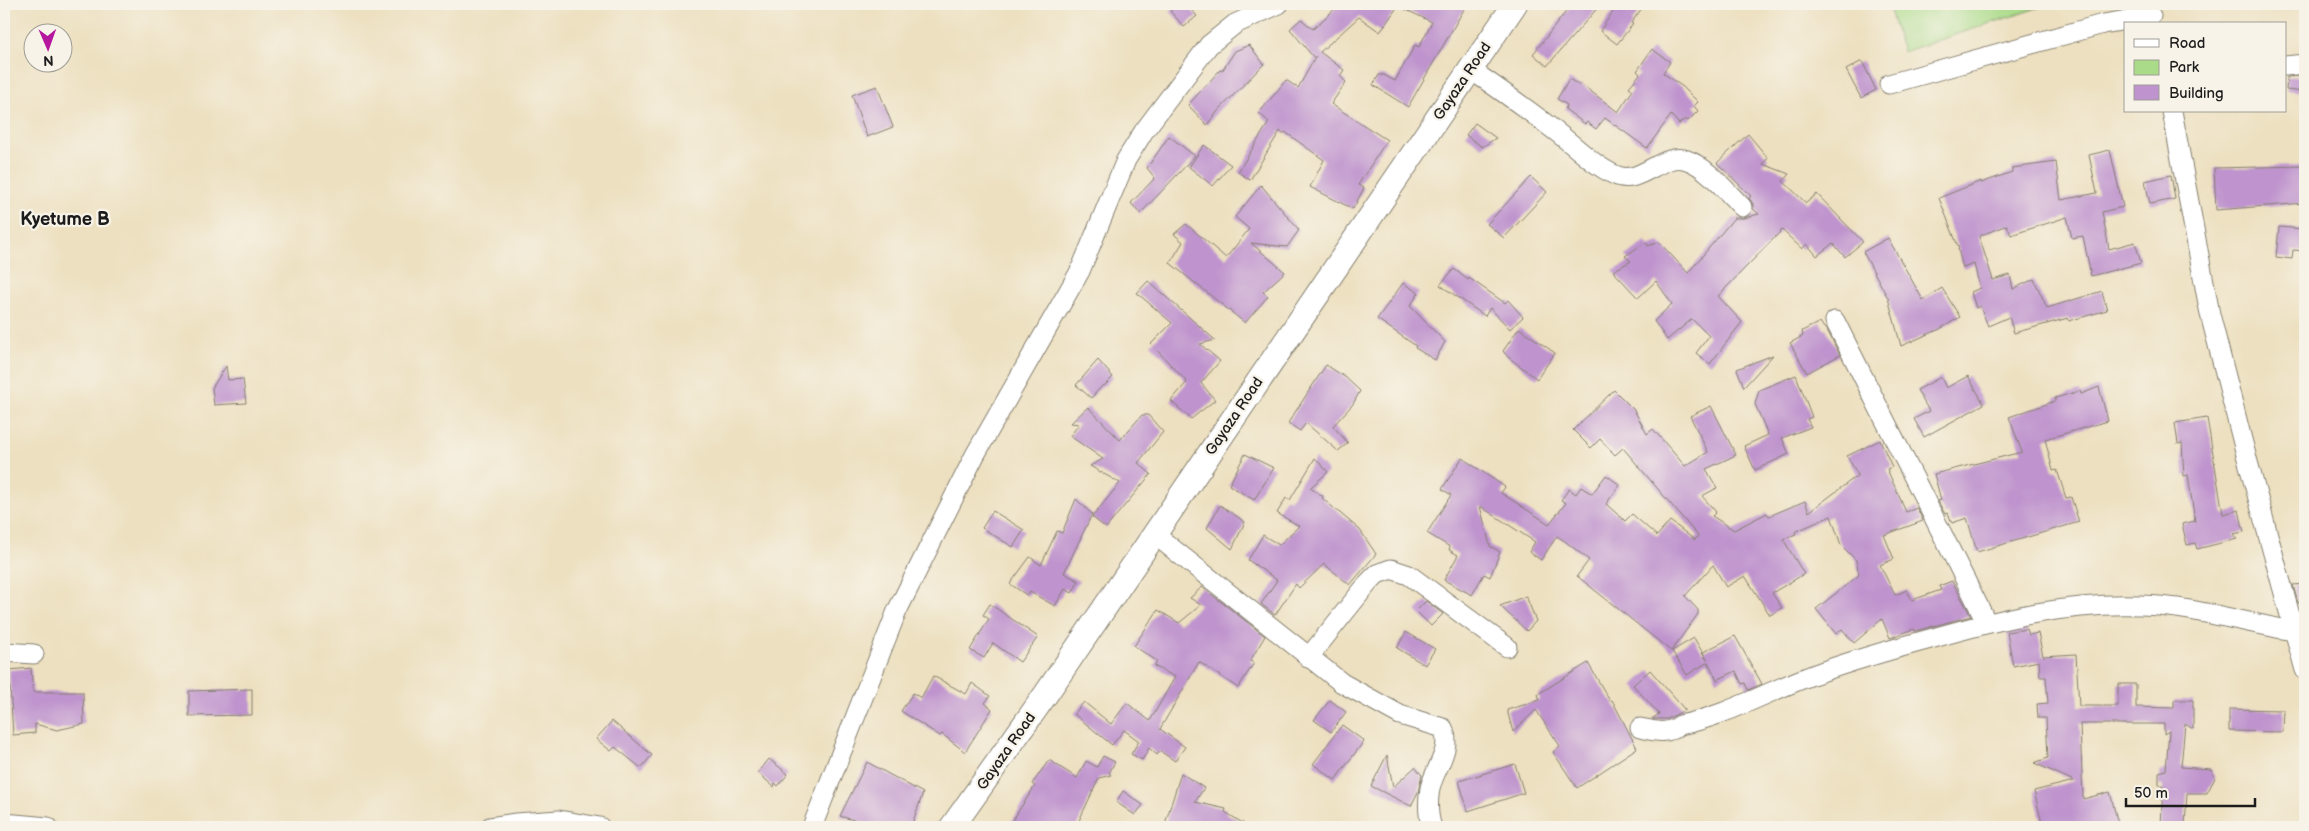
<svg xmlns="http://www.w3.org/2000/svg" width="2309" height="831" font-family="'Balsamiq Sans',sans-serif">
  <style>
    .green { fill: #aadb89; stroke: #637c52 }
    .building { fill: #bf94ce }
    .lines { fill: none; stroke-linecap: round; stroke-linejoin: round }
    .minor-casing { stroke: #847e6e; stroke-width: 21 }
    .major-casing { stroke: #847e6e; stroke-width: 26 }
    .minor { stroke: #fff; stroke-width: 19 }
    .major { stroke: #fff; stroke-width: 24 }
    .labels { text-anchor: middle; stroke-width: 4.5; stroke-linejoin: round; paint-order: stroke }
    .street-label { font-size: 15px; fill: #1c1c1c; stroke: #f7f3e8 }
    .quarter-label { font-size: 18px; font-weight: bold; fill: #1c1c1c; stroke: #f7f3e8 }
  </style>
  <rect width="100%" height="100%" fill="#f7f3e8"/>
  <filter id="ink" filterUnits="userSpaceOnUse"><feTurbulence type="fractalNoise" baseFrequency=".02" numOctaves="2"/><feDisplacementMap in="SourceGraphic" scale="10" xChannelSelector="R" yChannelSelector="G"/><feConvolveMatrix kernelMatrix="1 2 1 2 8 2 1 2 1" color-interpolation-filters="sRGB"/></filter>
  <filter id="wash" filterUnits="userSpaceOnUse"><feTurbulence type="fractalNoise" baseFrequency=".0096" numOctaves="4" result="noise"/><feDisplacementMap in="SourceGraphic" scale="20" xChannelSelector="R" yChannelSelector="G"/><feGaussianBlur stdDeviation="1.12" result="paint"/><feColorMatrix in="noise" values="0 0 0 0 0 0 0 0 0 0 0 0 0 0 0 0 0 1.4 0 .05"/><feComposite in="paint" operator="in"/></filter>
  <g filter="url(#wash)">
    <rect width="100%" height="100%" fill="#ede0c0"/>
    <path class="green" d="M 1888,4 L 2049,4 L 1903,52 Z"/>
    <g id="blocks">
      <g class="building">
        <path d="M 1178,4 L 1186,4 L 1197,16 L 1184,27 L 1170,11 Z"/>
        <path d="M 1340,4 L 1467,4 L 1408,107 L 1373,85 L 1379,75 L 1384,75 L 1395,81 L 1415,45 L 1419,47 L 1432,22 L 1398,6 L 1380,32 L 1359,17 L 1320,52 L 1344,70 L 1340,76 L 1346,82 L 1331,104 L 1387,140 L 1358,185 L 1364,188 L 1353,209 L 1310,187 L 1324,160 L 1285,132 L 1283,134 L 1280,131 L 1250,180 L 1238,172 L 1269,122 L 1259,113 L 1286,80 L 1298,88 L 1316,56 L 1314,58 L 1290,29 L 1301,19 L 1313,29 Z"/>
        <path d="M 1572,4 L 1601,4 L 1547,66 L 1533,54 Z"/>
        <path d="M 1618,4 L 1645,4 L 1631,23 L 1633,24 L 1617,44 L 1600,31 Z"/>
        <path d="M 1249,45 L 1264,64 L 1218,111 L 1207,125 L 1188,105 L 1220,70 L 1222,71 L 1235,51 Z"/>
        <path d="M 1652,49 L 1670,62 L 1663,73 L 1683,87 L 1698,102 L 1694,106 L 1698,111 L 1688,121 L 1685,119 L 1679,124 L 1671,115 L 1647,148 L 1605,118 L 1596,129 L 1587,122 L 1585,124 L 1565,109 L 1567,105 L 1557,99 L 1569,79 L 1579,85 L 1581,84 L 1618,112 L 1633,90 L 1629,87 L 1640,74 L 1637,71 Z"/>
        <path d="M 1862,61 L 1876,90 L 1861,98 L 1846,70 Z"/>
        <path d="M 2302,76 L 2305,76 L 2305,92 L 2286,90 L 2287,77 Z"/>
        <path d="M 877,86 L 893,127 L 867,137 L 852,95 Z"/>
        <path d="M 1475,123 L 1496,138 L 1482,147 L 1466,135 Z"/>
        <path d="M 1748,134 L 1768,158 L 1763,164 L 1789,174 L 1783,181 L 1806,203 L 1817,194 L 1863,242 L 1845,257 L 1833,243 L 1817,256 L 1807,244 L 1802,249 L 1782,230 L 1718,296 L 1742,322 L 1710,364 L 1696,353 L 1709,336 L 1692,319 L 1667,340 L 1654,321 L 1672,304 L 1656,281 L 1638,298 L 1613,271 L 1631,261 L 1625,256 L 1646,242 L 1648,246 L 1659,242 L 1688,273 L 1734,218 L 1744,218 L 1759,214 L 1753,209 L 1753,204 L 1749,198 L 1751,196 L 1717,163 Z"/>
        <path d="M 1169,136 L 1195,156 L 1140,214 L 1131,203 L 1155,178 L 1147,168 Z"/>
        <path d="M 1204,145 L 1231,165 L 1213,186 L 1189,167 Z"/>
        <path d="M 2110,150 L 2123,207 L 2102,212 L 2109,249 L 2135,242 L 2141,263 L 2091,276 L 2083,236 L 2072,238 L 2067,217 L 2011,235 L 2007,225 L 1979,236 L 1993,280 L 2010,275 L 2013,289 L 2034,279 L 2047,308 L 2102,291 L 2107,310 L 2069,321 L 2068,318 L 2014,333 L 2009,317 L 1988,326 L 1980,306 L 1976,308 L 1971,292 L 1980,288 L 1974,264 L 1963,268 L 1958,249 L 1959,249 L 1939,198 L 1981,181 L 1981,183 L 2012,172 L 2012,168 L 2056,162 L 2061,200 L 2097,193 L 2089,155 Z"/>
        <path d="M 2305,166 L 2305,203 L 2216,210 L 2214,168 Z"/>
        <path d="M 2171,175 L 2175,199 L 2150,204 L 2145,181 Z"/>
        <path d="M 1531,177 L 1547,192 L 1504,238 L 1487,224 Z"/>
        <path d="M 1261,185 L 1299,230 L 1287,247 L 1251,243 L 1285,272 L 1263,292 L 1268,296 L 1245,323 L 1170,263 L 1183,242 L 1174,234 L 1186,224 L 1226,258 L 1249,229 L 1235,217 Z"/>
        <path d="M 2279,227 L 2305,229 L 2305,251 L 2293,250 L 2292,259 L 2276,257 Z"/>
        <path d="M 1888,238 L 1923,300 L 1942,288 L 1960,317 L 1940,329 L 1901,346 L 1888,298 L 1863,252 Z"/>
        <path d="M 1454,269 L 1468,280 L 1469,278 L 1505,303 L 1508,300 L 1523,317 L 1510,329 L 1490,308 L 1485,316 L 1440,285 Z"/>
        <path d="M 1148,281 L 1215,340 L 1200,344 L 1220,361 L 1201,383 L 1215,400 L 1191,419 L 1171,401 L 1187,382 L 1151,344 L 1172,323 L 1137,293 Z"/>
        <path d="M 1403,283 L 1419,293 L 1410,306 L 1445,342 L 1435,360 L 1415,348 L 1416,346 L 1377,319 Z"/>
        <path d="M 1820,322 L 1824,328 L 1826,328 L 1840,355 L 1807,373 L 1790,343 L 1803,336 L 1802,331 Z"/>
        <path d="M 1519,328 L 1555,353 L 1537,379 L 1508,357 L 1503,351 Z"/>
        <path d="M 1773,355 L 1744,387 L 1737,369 Z"/>
        <path d="M 1098,360 L 1113,377 L 1104,386 L 1103,385 L 1091,398 L 1076,385 Z"/>
        <path d="M 1326,365 L 1345,377 L 1360,391 L 1353,404 L 1333,426 L 1348,443 L 1338,451 L 1306,423 L 1300,431 L 1288,423 Z"/>
        <path d="M 226,366 L 228,380 L 243,379 L 246,403 L 214,405 L 212,388 Z"/>
        <path d="M 1796,375 L 1812,417 L 1807,419 L 1811,427 L 1782,438 L 1789,454 L 1755,470 L 1744,446 L 1768,435 L 1755,404 L 1759,390 Z"/>
        <path d="M 1968,376 L 1984,404 L 1924,437 L 1914,419 L 1929,411 L 1917,390 L 1941,377 L 1946,388 Z"/>
        <path d="M 2099,387 L 2108,421 L 2045,439 L 2053,471 L 2057,470 L 2066,498 L 2071,497 L 2079,522 L 1977,552 L 1967,518 L 1952,523 L 1948,513 L 1945,514 L 1938,501 L 1941,500 L 1934,474 L 2022,452 L 2009,417 L 2055,401 L 2055,398 L 2080,391 L 2081,394 Z"/>
        <path d="M 1614,390 L 1634,410 L 1647,434 L 1653,429 L 1685,466 L 1708,452 L 1690,416 L 1711,406 L 1736,455 L 1706,469 L 1717,488 L 1702,496 L 1716,512 L 1712,516 L 1734,530 L 1767,513 L 1769,516 L 1805,501 L 1809,512 L 1858,475 L 1847,456 L 1880,440 L 1892,467 L 1887,469 L 1906,512 L 1917,508 L 1923,521 L 1884,535 L 1894,559 L 1880,565 L 1895,595 L 1907,590 L 1912,600 L 1941,590 L 1939,586 L 1952,581 L 1971,616 L 1915,631 L 1914,629 L 1890,638 L 1882,619 L 1854,643 L 1842,629 L 1836,634 L 1816,609 L 1859,575 L 1856,560 L 1841,545 L 1831,516 L 1795,532 L 1796,534 L 1783,539 L 1804,574 L 1772,593 L 1782,608 L 1770,615 L 1745,576 L 1726,587 L 1713,565 L 1685,596 L 1698,610 L 1698,614 L 1671,651 L 1577,576 L 1589,560 L 1566,542 L 1557,536 L 1541,560 L 1529,552 L 1535,542 L 1480,506 L 1490,546 L 1500,552 L 1490,577 L 1484,574 L 1472,595 L 1444,580 L 1458,555 L 1449,550 L 1450,547 L 1427,533 L 1451,495 L 1442,489 L 1462,458 L 1505,487 L 1501,493 L 1549,524 L 1566,503 L 1561,500 L 1569,489 L 1576,494 L 1581,487 L 1592,494 L 1606,475 L 1620,485 L 1606,504 L 1625,521 L 1632,514 L 1657,536 L 1670,521 L 1695,540 L 1698,536 L 1623,448 L 1615,455 L 1600,439 L 1591,448 L 1573,430 Z"/>
        <path d="M 1088,407 L 1120,440 L 1142,415 L 1148,415 L 1163,432 L 1138,463 L 1151,474 L 1106,528 L 1092,517 L 1120,483 L 1090,466 L 1103,459 L 1070,436 L 1079,424 L 1071,423 Z"/>
        <path d="M 2207,418 L 2223,514 L 2239,510 L 2244,532 L 2233,534 L 2237,539 L 2197,549 L 2195,543 L 2187,545 L 2182,524 L 2195,521 L 2188,475 L 2184,476 L 2182,443 L 2178,444 L 2175,423 Z"/>
        <path d="M 1245,454 L 1274,468 L 1254,500 L 1229,485 Z"/>
        <path d="M 1315,458 L 1328,472 L 1310,488 L 1323,496 L 1322,498 L 1360,530 L 1376,554 L 1350,585 L 1324,564 L 1299,588 L 1296,584 L 1275,615 L 1261,604 L 1277,580 L 1248,560 L 1263,535 L 1279,545 L 1299,526 L 1277,513 L 1286,498 L 1290,500 Z"/>
        <path d="M 1076,499 L 1092,514 L 1064,573 L 1079,581 L 1072,593 L 1065,589 L 1055,606 L 1030,592 L 1028,596 L 1010,584 L 1030,557 L 1041,565 L 1057,531 L 1062,533 Z"/>
        <path d="M 1220,505 L 1245,522 L 1232,549 L 1207,528 Z"/>
        <path d="M 993,511 L 1024,530 L 1013,547 L 982,528 Z"/>
        <path d="M 2305,584 L 2305,602 L 2298,603 L 2293,585 Z"/>
        <path d="M 1202,587 L 1265,636 L 1250,661 L 1254,663 L 1238,688 L 1199,662 L 1160,729 L 1185,747 L 1175,761 L 1160,751 L 1157,755 L 1149,748 L 1142,760 L 1131,754 L 1139,741 L 1124,730 L 1112,745 L 1074,714 L 1084,702 L 1111,724 L 1127,703 L 1150,721 L 1175,677 L 1154,666 L 1157,661 L 1134,646 L 1158,610 L 1179,623 L 1201,605 L 1190,598 Z"/>
        <path d="M 1526,596 L 1536,621 L 1527,631 L 1500,606 Z"/>
        <path d="M 1426,601 L 1443,614 L 1431,626 L 1416,611 Z"/>
        <path d="M 990,604 L 1038,637 L 1020,662 L 993,643 L 984,658 L 970,650 L 989,619 L 983,615 Z"/>
        <path d="M 2027,629 L 2029,635 L 2038,633 L 2043,656 L 2076,654 L 2079,706 L 2118,706 L 2118,684 L 2136,684 L 2136,707 L 2174,708 L 2174,700 L 2193,700 L 2193,729 L 2185,724 L 2181,767 L 2211,769 L 2215,778 L 2207,793 L 2187,793 L 2185,827 L 2161,826 L 2163,785 L 2159,785 L 2159,772 L 2166,770 L 2169,731 L 2164,734 L 2164,724 L 2080,724 L 2083,799 L 2110,792 L 2118,824 L 2105,827 L 2043,827 L 2034,791 L 2074,781 L 2034,763 L 2048,758 L 2046,718 L 2038,718 L 2037,704 L 2048,703 L 2046,677 L 2040,677 L 2039,661 L 2013,666 L 2007,632 Z"/>
        <path d="M 1406,632 L 1435,649 L 1425,665 L 1397,648 Z"/>
        <path d="M 1735,636 L 1762,684 L 1748,690 L 1745,683 L 1742,684 L 1736,671 L 1717,680 L 1708,662 L 1687,675 L 1672,651 L 1694,638 L 1707,660 L 1703,652 Z"/>
        <path d="M 1588,663 L 1610,701 L 1612,700 L 1637,748 L 1577,788 L 1553,752 L 1560,746 L 1536,710 L 1513,732 L 1507,710 L 1540,700 L 1538,694 Z"/>
        <path d="M 31,668 L 33,692 L 83,692 L 84,724 L 57,730 L 35,724 L 35,733 L 13,735 L 9,670 Z"/>
        <path d="M 1650,670 L 1685,710 L 1667,719 L 1652,719 L 1659,714 L 1633,685 Z"/>
        <path d="M 933,676 L 966,694 L 972,683 L 990,696 L 985,703 L 992,709 L 965,752 L 942,734 L 940,736 L 901,711 L 913,693 L 921,698 Z"/>
        <path d="M 252,689 L 252,715 L 189,716 L 189,691 Z"/>
        <path d="M 1330,700 L 1346,712 L 1331,732 L 1314,720 Z"/>
        <path d="M 2229,709 L 2284,710 L 2283,732 L 2229,731 Z"/>
        <path d="M 612,721 L 652,755 L 641,768 L 615,747 L 611,751 L 596,739 Z"/>
        <path d="M 1342,725 L 1364,741 L 1335,780 L 1313,764 Z"/>
        <path d="M 1387,755 L 1393,787 L 1415,767 L 1422,775 L 1418,792 L 1411,806 L 1371,786 Z"/>
        <path d="M 1103,756 L 1115,762 L 1109,773 L 1111,775 L 1099,778 L 1076,827 L 1008,827 L 1035,786 L 1032,784 L 1049,760 L 1077,778 L 1086,761 L 1097,767 Z"/>
        <path d="M 769,759 L 788,774 L 778,786 L 775,783 L 774,787 L 758,773 Z"/>
        <path d="M 867,762 L 923,793 L 911,827 L 877,827 L 840,816 Z"/>
        <path d="M 1515,764 L 1524,793 L 1468,811 L 1459,781 Z"/>
        <path d="M 1181,773 L 1204,788 L 1195,802 L 1226,809 L 1225,812 L 1249,827 L 1164,827 Z"/>
        <path d="M 1123,791 L 1143,805 L 1135,815 L 1116,802 Z"/>
      </g>
    </g>
  </g>
  <g filter="url(#ink)">
    <use href="#blocks" fill-opacity="0" stroke="#847e6e" stroke-width="1"/>
    <g class="lines">
      <g class="minor-casing">
        <g id="minor">
          <path d="M 2285,66 L 2305,64"/>
          <path d="M 1471,70 C 1499,89 1527,109 1554,130 C 1574,145 1593,165 1615,175 C 1640,187 1662,151 1687,160 C 1706,166 1728,193 1742,207"/>
          <path d="M 1889,84 L 2103,24 L 2151,16"/>
          <path d="M 2172,111 L 2210,314 L 2245,451 L 2305,670"/>
          <path d="M 1835,321 L 1987,623"/>
          <path d="M 1154,534 L 1342,683 L 1400,715 L 1443,728 C 1453,748 1435,768 1430,788 C 1428,800 1428,816 1432,827"/>
          <path d="M 4,652 L 34,654"/>
          <path d="M 1308,658 L 1369,582 L 1377,574 L 1391,569 L 1409,575 L 1507,647"/>
          <path d="M 1640,728 C 1654,731 1668,735 1680,725 C 1730,715 1773,688 1821,672 C 1857,659 1893,649 1930,639 C 1999,619 2069,602 2141,605 C 2193,606 2243,623 2294,631"/>
          <path d="M 4,823 L 48,827"/>
          <path d="M 490,827 L 516,823 L 559,820 L 600,827"/>
          <path d="M 812,827 L 897,611 L 975,455 L 1080,271 L 1126,160 L 1144,131 L 1209,45 L 1235,24 L 1279,4"/>
        </g>
      </g>
      <g class="major-casing">
        <path id="major" d="M 952,827 L 1046,694 L 1515,4"/>
      </g>
      <use href="#minor" class="minor"/>
      <use href="#major" class="major"/>
    </g>
  </g>
  <g class="labels">
    <g class="street-label">
      <text transform="translate(1462 81) rotate(-56)" y="5">Gayaza Road</text>
      <text transform="translate(1234 416) rotate(-56)" y="5">Gayaza Road</text>
      <text transform="translate(1006 751) rotate(-55)" y="5">Gayaza Road</text>
    </g>
    <g class="quarter-label">
      <text x="65" y="225">Kyetume B</text>
    </g>
  </g>
  <rect width="2309" height="831" fill="none" stroke="#f7f3e8" stroke-width="20"/>
  <rect x="2124" y="22" width="162" height="90" fill="#f7f3e8" stroke="#9f9d96"/>
  <rect x="2134" y="39" width="25" height="8" fill="#ffffff" stroke="#9f9d96"/>
  <text x="2169" y="48" font-size="15" fill="#1c1c1c">Road</text>
  <rect x="2134" y="60" width="25" height="15" fill="#aadb89" stroke="#9f9d96"/>
  <text x="2169" y="72" font-size="15" fill="#1c1c1c">Park</text>
  <rect x="2134" y="85" width="25" height="15" fill="#bf94ce" stroke="#9f9d96"/>
  <text x="2169" y="98" font-size="15" fill="#1c1c1c">Building</text>
  <g transform="translate(48 48) rotate(178)"><circle r="24" fill="#f7f3e8" stroke="#9f9d96"/>
  <path d="M0-4L9 19L0 12L-9 19Z" fill="#b5179e"/>
  <text y="-8" font-size="14" font-weight="bold" text-anchor="middle" fill="#1c1c1c">N</text>
  </g>
  <path d="M2126 798v8h129v-8" fill="none" stroke="#1c1c1c" stroke-width="2.5"/>
  <text x="2134" y="798" font-size="15" fill="#1c1c1c" stroke="#f7f3e8" stroke-width="4" paint-order="stroke">50 m</text>
</svg>
